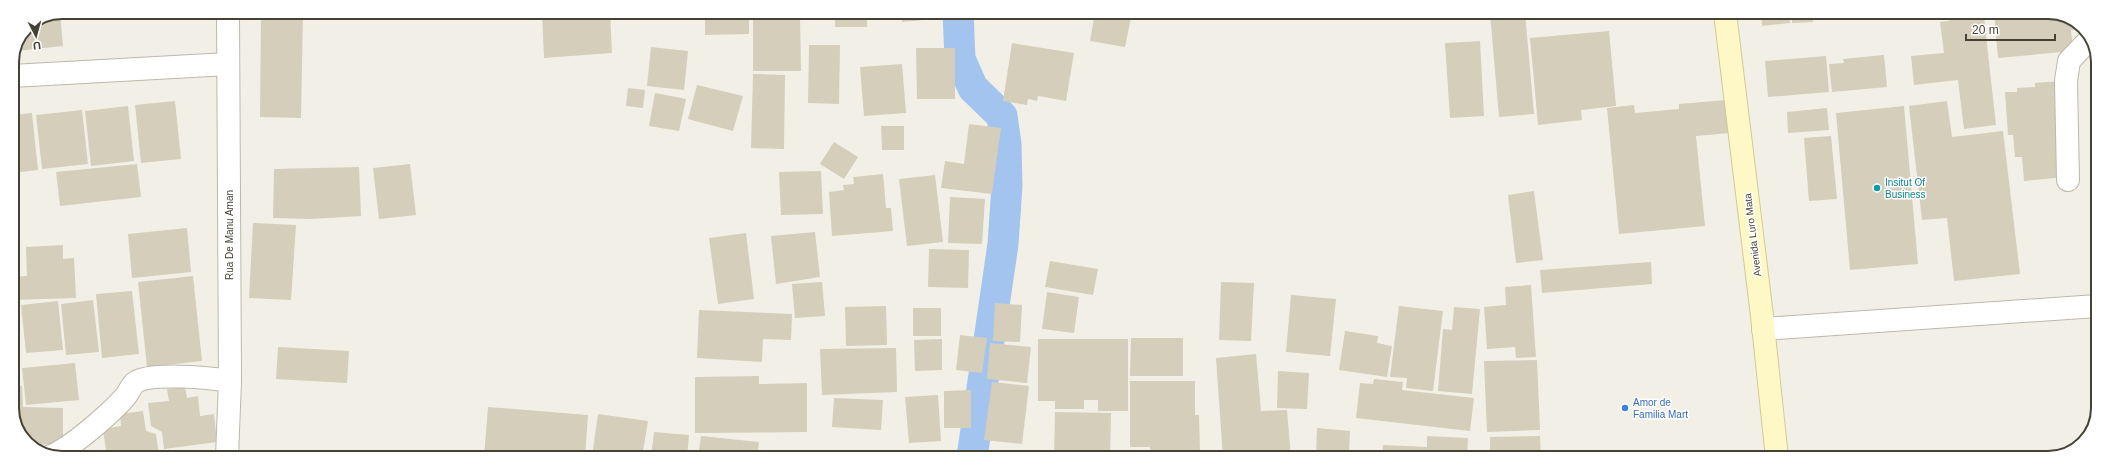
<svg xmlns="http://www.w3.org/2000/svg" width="2110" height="470" font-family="Helvetica,sans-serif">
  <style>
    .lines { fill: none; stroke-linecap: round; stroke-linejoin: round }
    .canal { stroke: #a3c4ee; stroke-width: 31 }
    .building { fill: #d4cebb }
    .minor-casing { stroke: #bdb9a9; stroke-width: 24 }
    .secondary-casing { stroke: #d1ca97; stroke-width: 24 }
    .minor { stroke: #fff; stroke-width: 22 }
    .secondary { stroke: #fdf8c5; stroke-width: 22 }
    .culture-dot { fill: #0f9aa8; stroke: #fff; stroke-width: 1.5 }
    .shop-dot { fill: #3f7fe0; stroke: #fff; stroke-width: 1.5 }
    .labels { text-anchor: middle; stroke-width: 3; stroke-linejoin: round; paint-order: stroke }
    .culture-label { font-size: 10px; fill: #0d838f; stroke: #fff; text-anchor: start }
    .street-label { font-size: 10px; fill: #454135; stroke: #fff }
    .shop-label { font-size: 10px; fill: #366cbe; stroke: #fff; text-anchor: start }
    .rim { fill: none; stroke: #454135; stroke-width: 2 }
  </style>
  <rect width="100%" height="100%" fill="#f2f0e6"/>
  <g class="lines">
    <path class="canal" d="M 958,12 L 960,59 L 973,88 L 1002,116 L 1006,144 L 1007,186 L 1003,244 L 972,457"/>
  </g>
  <g class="building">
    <path d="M 261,12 L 303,12 L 301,118 L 260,117 Z"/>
    <path d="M 542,12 L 610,12 L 612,53 L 544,58 Z"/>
    <path d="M 705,12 L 749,12 L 749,34 L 705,35 Z"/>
    <rect x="835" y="12" width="32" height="15"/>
    <path d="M 902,12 L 944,12 L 945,18 L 902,22 Z"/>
    <path d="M 992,12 L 1012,12 L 1013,17 L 992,18 Z"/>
    <path d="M 60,13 L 63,46 L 16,51 L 27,27 Z"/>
    <path d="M 1049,13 L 1079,13 L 1079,15 L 1049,16 Z"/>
    <path d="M 1095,13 L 1132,13 L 1125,47 L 1090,41 Z"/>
    <path d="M 1490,13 L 1525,13 L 1534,114 L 1499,117 Z"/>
    <path d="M 1761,13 L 1789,13 L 1790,23 L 1762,26 Z"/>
    <path d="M 1791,13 L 1812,13 L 1813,22 L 1792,23 Z"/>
    <path d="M 1814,13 L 1870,13 L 1871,15 L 1815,20 Z"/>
    <path d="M 1948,13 L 1964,13 L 1964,19 L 1984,17 L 1996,125 L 1964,129 L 1958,80 L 1914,85 L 1911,56 L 1944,53 L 1940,22 L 1949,21 Z"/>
    <path d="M 1994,13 L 2058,13 L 2085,29 L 2071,30 L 2073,51 L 1998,58 Z"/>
    <path d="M 800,15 L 801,71 L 753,71 L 753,16 Z"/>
    <path d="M 1609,31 L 1616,106 L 1581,110 L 1582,120 L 1538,125 L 1530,38 Z"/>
    <path d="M 1480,41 L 1484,116 L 1450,118 L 1445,43 Z"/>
    <path d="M 1012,43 L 1074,53 L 1066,101 L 1038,96 L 1037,101 L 1028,99 L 1027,105 L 1003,101 Z"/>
    <path d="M 809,45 L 840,45 L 839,104 L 808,103 Z"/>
    <path d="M 651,47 L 688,51 L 684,90 L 647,86 Z"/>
    <path d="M 916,48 L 955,48 L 955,99 L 917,99 Z"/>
    <path d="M 1884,55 L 1887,87 L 1832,92 L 1829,64 L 1844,63 L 1843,59 Z"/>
    <path d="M 1826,56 L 1829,92 L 1768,97 L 1765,61 Z"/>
    <path d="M 902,64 L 906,113 L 864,116 L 860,67 Z"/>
    <path d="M 753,74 L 785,75 L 784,149 L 751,148 Z"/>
    <path d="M 2061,81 L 2065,177 L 2024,181 L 2022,157 L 2015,157 L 2013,135 L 2008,135 L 2005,92 L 2017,92 L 2017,88 L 2035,87 L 2035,83 Z"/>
    <path d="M 697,85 L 743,96 L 733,131 L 688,119 Z"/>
    <path d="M 628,88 L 645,90 L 643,108 L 626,106 Z"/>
    <path d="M 655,93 L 686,99 L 679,131 L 649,126 Z"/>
    <path d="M 1726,100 L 1730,133 L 1696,136 L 1705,226 L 1619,234 L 1607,108 L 1634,105 L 1635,113 L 1679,109 L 1679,104 Z"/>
    <path d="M 175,101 L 181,159 L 141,163 L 135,105 Z"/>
    <path d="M 1947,101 L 1952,137 L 2003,131 L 2020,274 L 1954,281 L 1947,218 L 1922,220 L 1909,106 Z"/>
    <path d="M 128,106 L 134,161 L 91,166 L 85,111 Z"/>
    <path d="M 1904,106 L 1918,264 L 1850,270 L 1836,113 Z"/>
    <path d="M 1827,108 L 1829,130 L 1788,133 L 1787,112 Z"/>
    <path d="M 82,110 L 88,164 L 42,169 L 36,115 Z"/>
    <path d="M 32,113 L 38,170 L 12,173 L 12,115 Z"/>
    <path d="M 969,124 L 1001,128 L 992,194 L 941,188 L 945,161 L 964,164 Z"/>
    <path d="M 881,126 L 904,126 L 904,150 L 882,150 Z"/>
    <path d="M 1831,136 L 1837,199 L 1809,201 L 1804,138 Z"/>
    <path d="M 834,142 L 858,157 L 844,179 L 820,164 Z"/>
    <path d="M 137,164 L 141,197 L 60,206 L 56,172 Z"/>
    <path d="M 410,164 L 416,215 L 379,219 L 373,168 Z"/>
    <path d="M 359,167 L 361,216 L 310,219 L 273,218 L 274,169 Z"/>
    <path d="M 821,171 L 823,214 L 781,215 L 779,172 Z"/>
    <path d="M 883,174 L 886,208 L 891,208 L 893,231 L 832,236 L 829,192 L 844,190 L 843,185 L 854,184 L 853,177 Z"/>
    <path d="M 935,175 L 943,242 L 907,246 L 899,179 Z"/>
    <path d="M 2098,180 L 2097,229 L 2096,229 L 2092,181 Z"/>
    <path d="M 1534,191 L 1543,260 L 1516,263 L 1508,195 Z"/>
    <path d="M 950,197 L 985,199 L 982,244 L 948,243 Z"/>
    <path d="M 253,223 L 296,225 L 291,300 L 249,298 Z"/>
    <path d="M 187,228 L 191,272 L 132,278 L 128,234 Z"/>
    <path d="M 815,232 L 820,277 L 776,284 L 771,236 Z"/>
    <path d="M 746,233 L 754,299 L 718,304 L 709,238 Z"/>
    <path d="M 63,245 L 63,259 L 74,258 L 76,298 L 12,300 L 12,277 L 27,276 L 26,247 Z"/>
    <path d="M 929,249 L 969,250 L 968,288 L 928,287 Z"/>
    <path d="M 1050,261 L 1098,269 L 1093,295 L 1045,287 Z"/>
    <path d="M 1651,262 L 1652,284 L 1542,293 L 1540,270 Z"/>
    <path d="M 193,276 L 202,361 L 147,367 L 138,282 Z"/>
    <path d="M 822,282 L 825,316 L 795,318 L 792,284 Z"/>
    <path d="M 1221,282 L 1254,283 L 1251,341 L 1219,340 Z"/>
    <path d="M 1531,285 L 1536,357 L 1516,358 L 1515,347 L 1487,349 L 1484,307 L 1506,305 L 1505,287 Z"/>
    <path d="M 132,291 L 139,354 L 102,358 L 96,294 Z"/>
    <path d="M 1047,292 L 1079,297 L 1074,333 L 1042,329 Z"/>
    <path d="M 1291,295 L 1336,299 L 1330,356 L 1286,352 Z"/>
    <path d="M 93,300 L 99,352 L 66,355 L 61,304 Z"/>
    <path d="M 58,301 L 63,350 L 26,353 L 21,305 Z"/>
    <path d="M 995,303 L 1022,305 L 1020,342 L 993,341 Z"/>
    <path d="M 886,306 L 887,345 L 846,346 L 845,307 Z"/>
    <path d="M 1399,306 L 1443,311 L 1433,391 L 1406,388 L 1407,378 L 1390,377 Z"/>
    <path d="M 1454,307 L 1480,309 L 1472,394 L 1438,391 L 1443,329 L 1452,330 Z"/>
    <rect x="913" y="308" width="28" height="28"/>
    <path d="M 699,310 L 792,314 L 791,340 L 763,339 L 762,362 L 697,358 Z"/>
    <path d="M 1345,331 L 1378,336 L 1377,343 L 1392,346 L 1387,377 L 1339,370 Z"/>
    <path d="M 960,335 L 987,338 L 982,373 L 956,370 Z"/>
    <path d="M 1131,338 L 1183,338 L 1183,376 L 1130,376 Z"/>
    <path d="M 942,339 L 942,370 L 915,371 L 914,340 Z"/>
    <path d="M 1038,339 L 1128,339 L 1128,411 L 1098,411 L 1098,400 L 1084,400 L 1084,409 L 1055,409 L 1055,401 L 1038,401 Z"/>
    <path d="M 990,343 L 1031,347 L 1027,383 L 987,379 Z"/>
    <path d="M 278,347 L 349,351 L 347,383 L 276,379 Z"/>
    <path d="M 896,348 L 897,392 L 822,395 L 820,349 Z"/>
    <path d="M 1256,354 L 1261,411 L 1287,410 L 1291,458 L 1223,458 L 1216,358 Z"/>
    <path d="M 1537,360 L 1540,430 L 1487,432 L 1484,361 Z"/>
    <path d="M 75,363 L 79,400 L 26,405 L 22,368 Z"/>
    <path d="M 1278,371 L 1309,373 L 1307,409 L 1277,408 Z"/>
    <path d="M 759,376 L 759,384 L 807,383 L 807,432 L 695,433 L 695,377 Z"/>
    <path d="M 1374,379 L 1403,382 L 1402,390 L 1474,398 L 1470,431 L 1356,418 L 1360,383 L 1373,384 Z"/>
    <path d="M 1130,381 L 1195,381 L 1195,415 L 1199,415 L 1200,451 L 1173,450 L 1173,458 L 1150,458 L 1150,447 L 1130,447 Z"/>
    <path d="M 992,382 L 1029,386 L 1022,444 L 984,440 Z"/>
    <path d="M 22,386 L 23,407 L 63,408 L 63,444 L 32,445 L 25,441 L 12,414 L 12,387 Z"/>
    <path d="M 185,387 L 187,398 L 198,396 L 200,416 L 214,414 L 217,442 L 164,449 L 162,432 L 151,426 L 148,403 L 169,401 L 167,389 Z"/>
    <path d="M 971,390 L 971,428 L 944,428 L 944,391 Z"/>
    <path d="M 938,395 L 941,441 L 909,443 L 905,397 Z"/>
    <path d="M 834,398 L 883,400 L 881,430 L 832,427 Z"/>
    <path d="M 488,407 L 588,415 L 585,457 L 484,457 Z"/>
    <path d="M 143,411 L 146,431 L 156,434 L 159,457 L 107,457 L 103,429 L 121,426 L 120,414 Z"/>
    <path d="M 1055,412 L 1111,413 L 1110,458 L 1054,457 Z"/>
    <path d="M 598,414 L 648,421 L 642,457 L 592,456 Z"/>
    <path d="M 1317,428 L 1350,431 L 1349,453 L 1377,455 L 1377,458 L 1316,458 Z"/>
    <path d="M 654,432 L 689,435 L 687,457 L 651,457 Z"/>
    <path d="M 701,436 L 759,442 L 757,457 L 698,457 Z"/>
    <path d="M 1427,436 L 1468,438 L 1467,458 L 1382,458 L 1383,445 L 1427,447 Z"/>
    <path d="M 1540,436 L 1541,458 L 1490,458 L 1490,437 Z"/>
    <path d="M 301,450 L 335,456 L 335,457 L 299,457 Z"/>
    <path d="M 353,451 L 380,456 L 380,457 L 352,457 Z"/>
    <rect x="1832" y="453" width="25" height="5"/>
  </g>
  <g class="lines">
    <g class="minor-casing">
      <g id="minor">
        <path d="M 12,76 L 228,64"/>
        <path d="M 2068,180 L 2066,81 L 2069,61 L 2090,39"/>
        <path d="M 1763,329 L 2097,306"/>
        <path d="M 51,456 C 71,448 110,414 125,397 C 129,393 131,385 136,382 C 151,372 211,378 230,381"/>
        <path d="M 227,457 L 230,381 L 228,12"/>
      </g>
    </g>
    <g class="secondary-casing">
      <path id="secondary" d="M 1725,13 L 1762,316 L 1777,458"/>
    </g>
    <use href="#minor" class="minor"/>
    <use href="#secondary" class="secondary"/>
  </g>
  <circle class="culture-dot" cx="1877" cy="188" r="4"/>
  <circle class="shop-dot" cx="1625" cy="408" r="4"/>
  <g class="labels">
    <g class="culture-label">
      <text x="1885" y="186">Insitut Of<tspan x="1885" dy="12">Business</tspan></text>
    </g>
    <g class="street-label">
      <text transform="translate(229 235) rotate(-90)" y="4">Rua De Manu Aman</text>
      <text transform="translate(1752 235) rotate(-97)" y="4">Avenida Luro Mata</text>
    </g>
    <g class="shop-label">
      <text x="1633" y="406">Amor de<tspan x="1633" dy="12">Familia Mart</tspan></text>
    </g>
  </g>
  <path d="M0 0H2110V470H0ZM62 19H2048A43 43 0 0 1 2091 62V408A43 43 0 0 1 2048 451H62A43 43 0 0 1 19 408V62A43 43 0 0 1 62 19Z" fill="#fff" fill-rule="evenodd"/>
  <path class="rim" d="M62 19H2048A43 43 0 0 1 2091 62V408A43 43 0 0 1 2048 451H62A43 43 0 0 1 19 408V62A43 43 0 0 1 62 19Z"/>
  <g transform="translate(36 36) rotate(174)" stroke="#ffffff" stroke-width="3" paint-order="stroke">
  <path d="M0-3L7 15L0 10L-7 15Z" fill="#454135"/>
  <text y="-6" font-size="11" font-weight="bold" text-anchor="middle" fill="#454135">U</text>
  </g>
  <path d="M1966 34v6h89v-6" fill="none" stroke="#454135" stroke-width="2"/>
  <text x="1972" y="34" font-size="12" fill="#454135" stroke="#ffffff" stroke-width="3" paint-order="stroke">20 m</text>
</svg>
